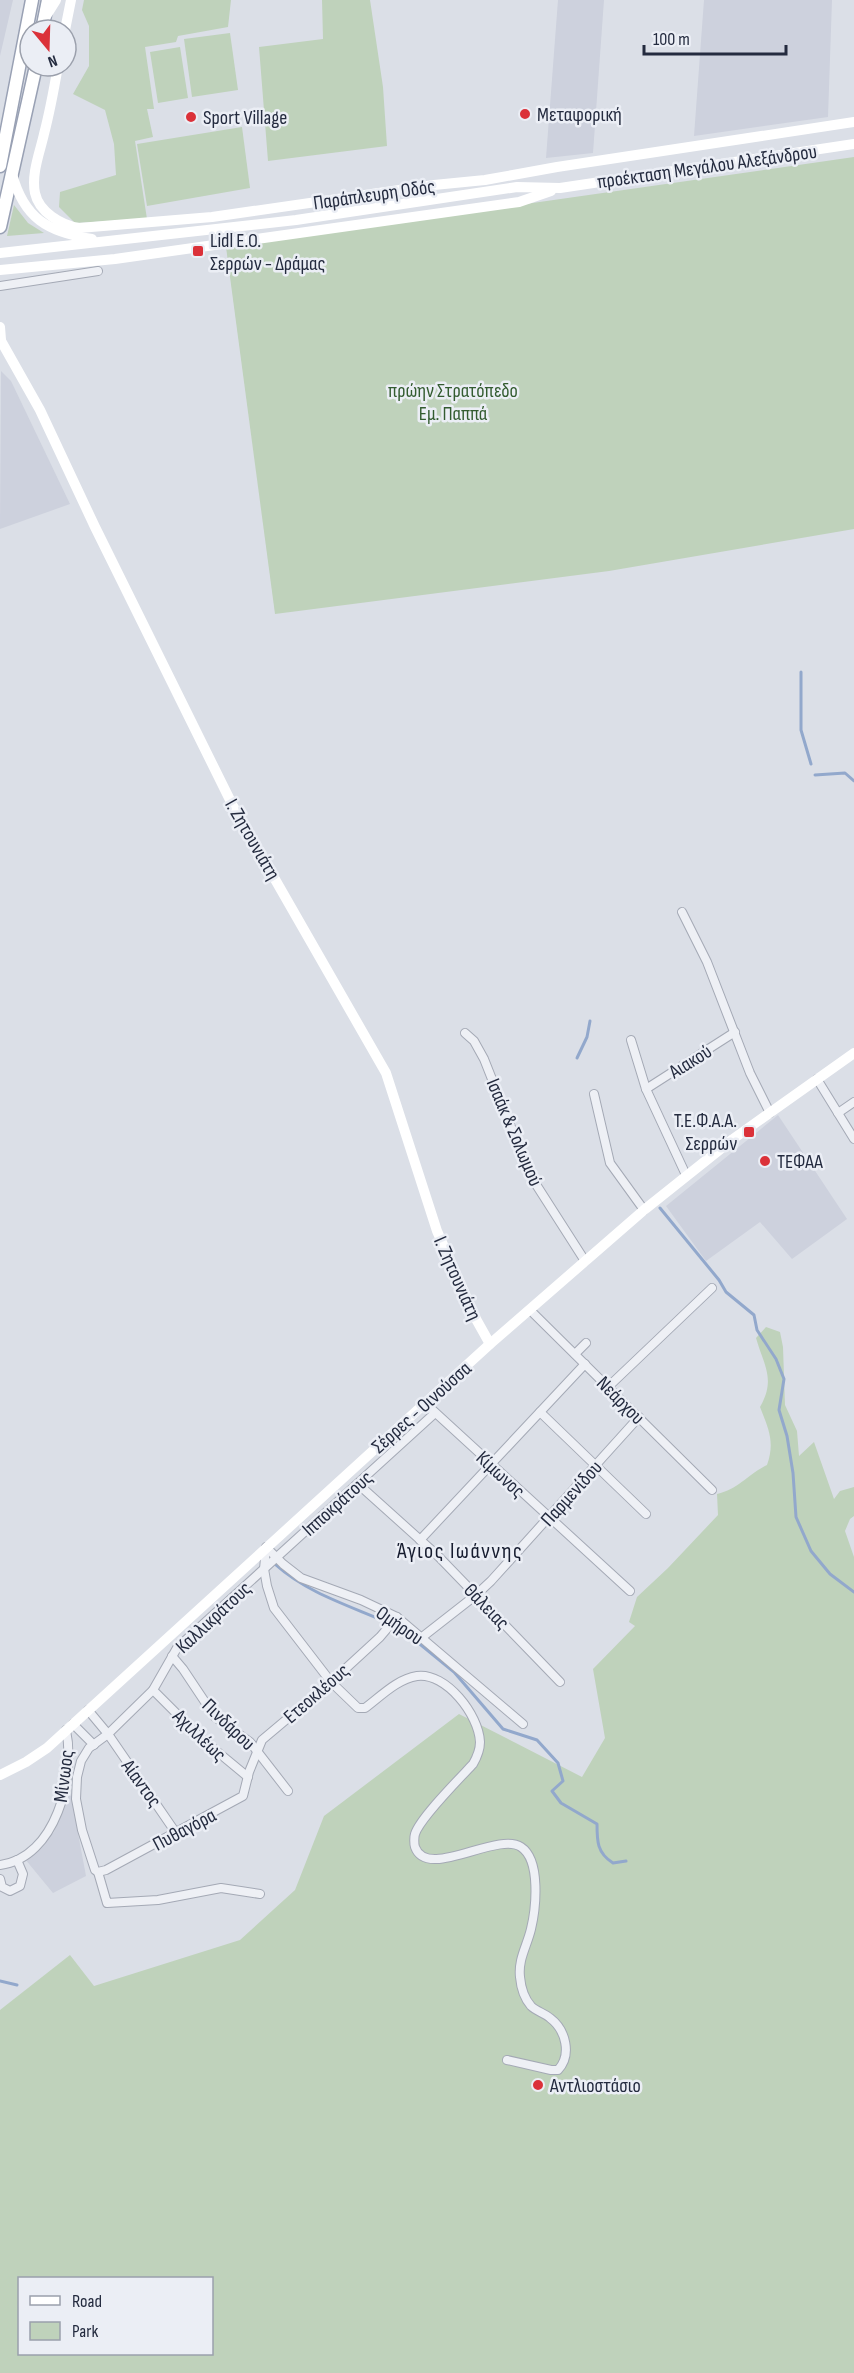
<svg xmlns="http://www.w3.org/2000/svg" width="854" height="2373" font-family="'Sofia Sans Condensed',sans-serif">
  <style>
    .built { fill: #cdd1dd }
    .green { fill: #bfd2bb; fill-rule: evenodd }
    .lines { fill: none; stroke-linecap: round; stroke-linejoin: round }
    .stream { stroke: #92a8cc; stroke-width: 3 }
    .street-casing { stroke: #a4a9b5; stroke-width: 10 }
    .primary-casing { stroke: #99a1b4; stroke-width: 15 }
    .street { stroke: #eef0f5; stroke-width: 8 }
    .secondary { stroke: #fff; stroke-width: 10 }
    .primary { stroke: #fff; stroke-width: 12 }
    .poi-dot { fill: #db3139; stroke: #ebeef5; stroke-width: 2 }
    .labels { text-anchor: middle; stroke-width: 5; stroke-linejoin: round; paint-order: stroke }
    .poi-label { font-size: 20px; fill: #242b3f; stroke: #ebeef5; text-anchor: start }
    .street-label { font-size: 20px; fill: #242b3f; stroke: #ebeef5 }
    .park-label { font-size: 20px; fill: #335c30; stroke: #ebeef5 }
    .quarter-label { font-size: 22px; letter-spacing: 1.5px; fill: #161c2f; stroke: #ebeef5 }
  </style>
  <rect width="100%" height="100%" fill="#dbdfe7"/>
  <g class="built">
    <path d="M 0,0 L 13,0 L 0,56 Z"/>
    <path d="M 558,0 L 604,0 L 593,153 L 546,158 Z"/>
    <path d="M 704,0 L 832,0 L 828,117 L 694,136 Z"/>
    <path d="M 1,371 L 11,381 L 70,504 L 0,529 Z"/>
    <path d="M 778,1115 L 847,1219 L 792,1259 L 760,1222 L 706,1261 L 666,1206 Z"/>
    <path d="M 69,1795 L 71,1796 L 86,1876 L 53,1893 L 25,1859 L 39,1848 L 54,1832 Z"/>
  </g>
  <g class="green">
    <path d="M 84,0 L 231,0 L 228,27 L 178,36 L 176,42 L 145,47 L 154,109 L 147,109 L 153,137 L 135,141 L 147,219 L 75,223 L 59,207 L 60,192 L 116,175 L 114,144 L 105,110 L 73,94 L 89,66 L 89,26 L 82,10 Z"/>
    <path d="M 322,0 L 370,0 L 383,87 L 387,146 L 268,161 L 259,47 L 323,39 Z"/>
    <path d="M 230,33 L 238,90 L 192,97 L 184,39 Z"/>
    <path d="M 180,47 L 188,98 L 158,103 L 150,52 Z"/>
    <path d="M 242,127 L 250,188 L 147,206 L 137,144 Z"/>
    <path d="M 854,157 L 854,529 L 609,571 L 275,614 L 226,247 Z"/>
    <path d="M 14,205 L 28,223 L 44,233 L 7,236 Z"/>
    <path d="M 766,1327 L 780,1332 L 783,1347 L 785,1405 L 797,1431 L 799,1456 L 814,1442 L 834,1499 L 840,1491 L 854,1487 L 854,1516 L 850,1519 L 845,1531 L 854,1557 L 854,2373 L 0,2373 L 0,2010 L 70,1955 L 94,1986 L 240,1940 L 295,1890 L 324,1816 L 459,1714 L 582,1777 L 605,1738 L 593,1669 L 635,1626 L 629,1622 L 637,1597 L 668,1568 L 718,1515 L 717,1494 C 739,1489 747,1475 767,1465 C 775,1442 769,1430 760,1407 C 776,1379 764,1366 756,1338 ZM 20,2278 L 212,2278 L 212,2354 L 20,2354 Z"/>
  </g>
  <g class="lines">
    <g class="stream">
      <path d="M 801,672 L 801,730 L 811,764"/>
      <path d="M 815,775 L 845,773 L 854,781"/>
      <path d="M 577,1058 L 587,1037 L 590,1021"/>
      <path d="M 660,1208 L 719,1280 L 726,1292 L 754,1315 L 757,1330 L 776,1359 L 784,1379 L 779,1410 L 787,1436 L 793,1473 L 796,1517 L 811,1551 L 830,1574 L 854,1592"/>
      <path d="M 276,1565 C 306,1592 347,1605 384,1621"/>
      <path d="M 399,1627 L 454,1672 L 503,1729 L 537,1740 L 558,1763 L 563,1781 L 552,1791 L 561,1803 L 597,1824 C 597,1841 597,1853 613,1863 L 626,1861"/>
      <path d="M 0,1981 L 17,1985"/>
    </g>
    <g class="street-casing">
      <g id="street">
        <path d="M 0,286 L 98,271"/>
        <path d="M 682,912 L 707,962 L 750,1073 L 770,1113"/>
        <path d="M 465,1033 L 474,1041 L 484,1059 L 530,1175 L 585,1261"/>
        <path d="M 631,1040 L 646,1089 L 686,1175"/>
        <path d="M 817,1079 L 854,1139"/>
        <path d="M 646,1089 L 735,1032"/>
        <path d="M 594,1094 L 610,1163 L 644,1210"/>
        <path d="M 838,1113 L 854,1102"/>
        <path d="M 530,1310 L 712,1490"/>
        <path d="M 575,1354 L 586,1343"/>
        <path d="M 608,1387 L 712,1288"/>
        <path d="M 426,1404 L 630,1591"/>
        <path d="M 540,1412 L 646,1514"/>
        <path d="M 358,1484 L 437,1555 L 560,1682"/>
        <path d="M 420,1540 L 585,1364"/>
        <path d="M 266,1547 L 283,1564 L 301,1578 L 361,1600 L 397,1617 L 523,1724"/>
        <path d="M 266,1548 L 264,1569 L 267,1586 L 274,1608 L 331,1682 L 358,1708 L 365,1708 C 380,1697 397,1679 417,1676 C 446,1672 479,1715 480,1742 C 480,1750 477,1757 473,1764 C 460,1778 420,1818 415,1834 C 414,1837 414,1844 415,1847 C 427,1881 497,1831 521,1847 C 541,1860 536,1908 531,1929 C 527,1946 518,1959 520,1977 C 521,1988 524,1998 531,2006 C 536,2011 544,2013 550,2018 C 566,2030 572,2055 558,2070 L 551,2070 L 507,2060"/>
        <path d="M 397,1617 L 380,1637 L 331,1682 L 262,1740 L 249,1772 L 243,1796 L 106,1870 L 98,1872 L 95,1870 L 82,1830 L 76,1799 L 77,1777 L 81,1761 L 89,1748 L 108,1734 L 153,1690 L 177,1648 L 435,1413"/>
        <path d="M 421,1638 L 476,1595 L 491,1581 L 639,1417"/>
        <path d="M 172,1656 L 183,1669 L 215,1717 L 250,1742 L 288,1791"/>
        <path d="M 153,1690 L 202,1739 L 248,1777"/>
        <path d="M 88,1710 L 108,1734 L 176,1833"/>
        <path d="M 73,1724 L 94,1745"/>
        <path d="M 0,1865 C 56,1858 76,1776 66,1730"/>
        <path d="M 98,1872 L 107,1903 L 158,1900 L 221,1888 L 260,1894"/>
        <path d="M 0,1879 L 2,1887 L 10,1891 L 20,1886 L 23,1874 L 17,1860"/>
      </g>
    </g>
    <g class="primary-casing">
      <g id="primary">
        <path d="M 42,30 L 48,0"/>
        <path d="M 0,166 L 32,0"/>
        <path d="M 0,227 L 36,66"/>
      </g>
    </g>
    <use href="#street" class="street"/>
    <g class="secondary">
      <path d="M 46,16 L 56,0"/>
      <path d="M 65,30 L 71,0"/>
      <path d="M 58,66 C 54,89 50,111 44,134 C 40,152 31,174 35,193 C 39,212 61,225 79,228 L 212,217 L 434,185 L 485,180 L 557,167 L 854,122"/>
      <path d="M 12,174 C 24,218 47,232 92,239"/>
      <path d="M 0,253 L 296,220 L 517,187 L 560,188 L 854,144"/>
      <path d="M 0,270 L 115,259 L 519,202 L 551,191"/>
      <path d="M 0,327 L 1,340"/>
      <path d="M 0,339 L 40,410 L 95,527 L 233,806 L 386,1073 L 437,1231 L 476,1319 L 490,1344"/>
      <path d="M 0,1775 L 26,1762 L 47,1748 L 490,1344 L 644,1210 L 733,1139 L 854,1053"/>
    </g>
    <use href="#primary" class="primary"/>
  </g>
  <g class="poi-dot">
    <circle cx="525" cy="114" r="6"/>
    <circle cx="191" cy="117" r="6"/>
    <rect x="192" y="245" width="12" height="12" rx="3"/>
    <rect x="743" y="1126" width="12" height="12" rx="3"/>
    <circle cx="765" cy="1161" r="6"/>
    <circle cx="538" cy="2085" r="6"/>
  </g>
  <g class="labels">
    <g class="poi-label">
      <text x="537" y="121">Μεταφορική</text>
      <text x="203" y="124">Sport Village</text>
      <text x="210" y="247">Lidl Ε.Ο.<tspan x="210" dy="23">Σερρών - Δράμας</tspan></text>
      <text x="737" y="1127" text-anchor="end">Τ.Ε.Φ.Α.Α.<tspan x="737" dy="23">Σερρών</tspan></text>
      <text x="777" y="1168">ΤΕΦΑΑ</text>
      <text x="550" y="2092">Αντλιοστάσιο</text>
    </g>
    <g class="street-label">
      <text transform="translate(707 166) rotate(-8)" y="7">προέκταση Μεγάλου Αλεξάνδρου</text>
      <text transform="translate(374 194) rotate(-8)" y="7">Παράπλευρη Οδός</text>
      <text transform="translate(253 839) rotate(60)" y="7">Ι. Ζητουνιάτη</text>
      <text transform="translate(690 1061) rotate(-32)" y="7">Αιακού</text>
      <text transform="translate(515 1132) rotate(67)" y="7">Ισαάκ &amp; Σολωμού</text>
      <text transform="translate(458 1278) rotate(66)" y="7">Ι. Ζητουνιάτη</text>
      <text transform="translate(621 1400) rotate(45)" y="7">Νεάρχου</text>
      <text transform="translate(421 1407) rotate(-42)" y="7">Σέρρες - Οινούσσα</text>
      <text transform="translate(501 1474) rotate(43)" y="7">Κίμωνος</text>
      <text transform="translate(571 1493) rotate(-48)" y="7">Παρμενίδου</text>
      <text transform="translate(337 1503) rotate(-42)" y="7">Ιπποκράτους</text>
      <text transform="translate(487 1606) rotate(46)" y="7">Θάλειας</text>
      <text transform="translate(213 1617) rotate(-43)" y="7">Καλλικράτους</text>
      <text transform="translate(400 1625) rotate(35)" y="7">Ομήρου</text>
      <text transform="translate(316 1693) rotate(-41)" y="7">Ετεοκλέους</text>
      <text transform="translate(229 1724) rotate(44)" y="7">Πινδάρου</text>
      <text transform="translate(200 1735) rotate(44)" y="7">Αχιλλέως</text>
      <text transform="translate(63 1776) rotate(-83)" y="7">Μίνωος</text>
      <text transform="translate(142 1783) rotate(54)" y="7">Αίαντος</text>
      <text transform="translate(184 1829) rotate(-28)" y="7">Πυθαγόρα</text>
    </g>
    <g class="park-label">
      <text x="453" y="397">πρώην Στρατόπεδο<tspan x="453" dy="23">Εμ. Παππά</tspan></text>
    </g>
    <g class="quarter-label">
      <text x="460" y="1558">Άγιος Ιωάννης</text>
    </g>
  </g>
  <rect x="18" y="2277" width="195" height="78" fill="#ebeef5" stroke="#9ba0ac" stroke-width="1.5"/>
  <rect x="30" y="2296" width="30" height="9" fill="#ffffff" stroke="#9ba0ac" stroke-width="1.5"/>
  <text x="72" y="2307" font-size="18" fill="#242b3f">Road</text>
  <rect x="30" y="2322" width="30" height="18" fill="#bfd2bb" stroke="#9ba0ac" stroke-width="1.5"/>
  <text x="72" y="2337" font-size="18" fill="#242b3f">Park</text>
  <g transform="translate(48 48) rotate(161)"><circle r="28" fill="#ebeef5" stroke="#9ba0ac" stroke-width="1.5"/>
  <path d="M0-4.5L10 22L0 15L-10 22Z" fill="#db3139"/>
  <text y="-9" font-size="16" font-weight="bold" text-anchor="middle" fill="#242b3f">N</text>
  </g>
  <path d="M644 45v9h142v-9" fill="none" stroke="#242b3f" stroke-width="3"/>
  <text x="653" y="45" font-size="18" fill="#242b3f" stroke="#ebeef5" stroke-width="4.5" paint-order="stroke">100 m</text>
</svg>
